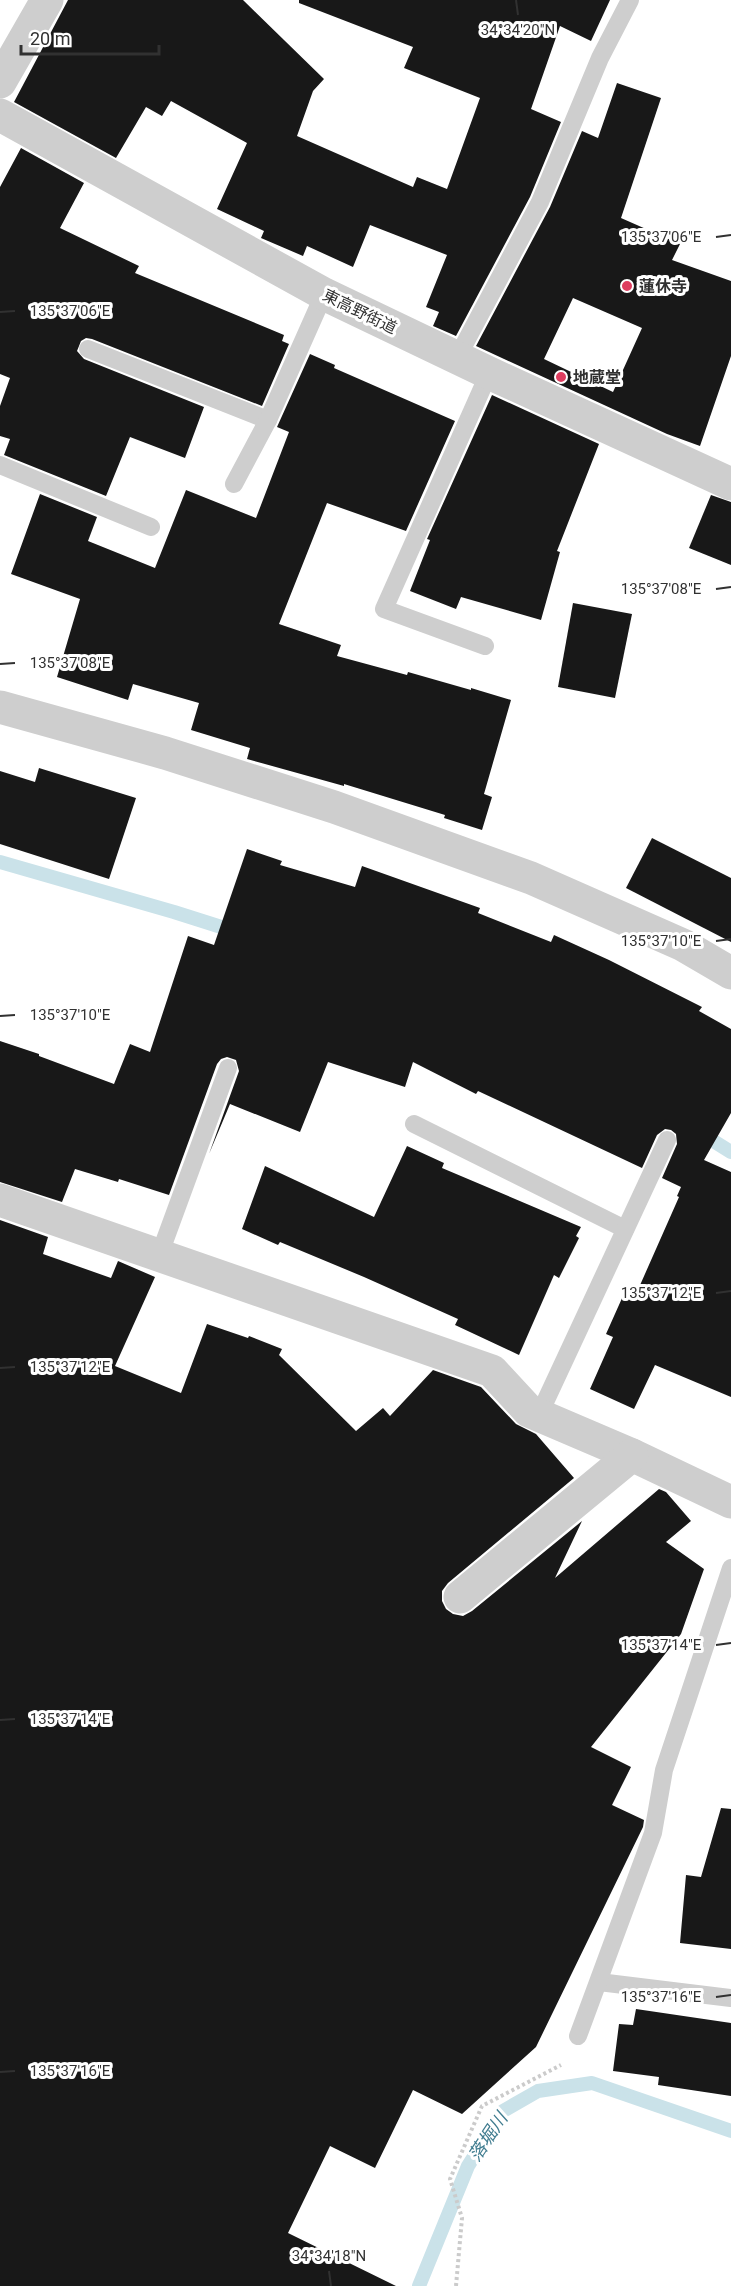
<svg xmlns="http://www.w3.org/2000/svg" width="731" height="2286" font-family="Roboto,'Noto Sans JP',sans-serif">
  <style>
    .lines { fill: none; stroke-linecap: round; stroke-linejoin: round }
    .stream { stroke: #cae2e9; stroke-width: 14 }
    .building { fill: #181818; fill-rule: evenodd }
    .path { stroke: #cbcbcb; stroke-width: 4; stroke-dasharray: 3 3; stroke-linecap: butt }
    .service { stroke: #cecece; stroke-width: 18 }
    .minor { stroke: #cecece; stroke-width: 33 }
    .tertiary { stroke: #cecece; stroke-width: 33 }
    .ticks { fill: none; stroke: #313131; stroke-width: 2 }
    .poi-dot { fill: #de3d5f; stroke: #fff; stroke-width: 2 }
    .labels { text-anchor: middle; stroke-width: 6; stroke-linejoin: round; paint-order: stroke }
    .poi-label { font-size: 16px; font-weight: bold; fill: #313131; stroke: #fff; text-anchor: start }
    .street-label { font-size: 16px; fill: #313131; stroke: #fff }
    .water-label { font-size: 18px; font-style: italic; fill: #417d90; stroke: #fff }
    .ticks-label { font-size: 15px; text-anchor: middle; fill: #313131; stroke: #fff; stroke-width: 6; stroke-linejoin: round; paint-order: stroke }
  </style>
  <rect width="100%" height="100%" fill="#fff"/>
  <g class="lines">
    <g class="stream">
      <path d="M 0,862 L 174,912 L 237,932"/>
      <path d="M 699,1132 L 731,1152"/>
      <path d="M 419,2286 L 468,2166 L 503,2111 L 538,2091 L 592,2083 L 731,2131"/>
    </g>
  </g>
  <g class="building">
    <path d="M 68,0 L 243,0 L 324,79 L 313,91 L 297,136 L 413,187 L 417,177 L 447,189 L 480,98 L 404,68 L 413,47 L 299,3 L 299,0 L 610,0 L 591,41 L 560,26 L 531,109 L 561,122 L 530,197 L 456,336 L 433,326 L 439,312 L 426,307 L 447,255 L 370,225 L 353,267 L 307,246 L 303,256 L 261,238 L 264,231 L 217,209 L 247,143 L 171,101 L 162,116 L 146,107 L 116,158 L 14,102 Z"/>
    <path d="M 617,83 L 661,98 L 621,218 L 680,244 L 672,260 L 731,281 L 731,356 L 700,446 L 667,434 L 476,346 L 550,207 L 582,131 L 598,138 ZM 573,298 L 642,328 L 613,392 L 544,359 Z"/>
    <path d="M 21,148 L 84,183 L 60,228 L 139,266 L 135,273 L 284,335 L 282,341 L 289,344 L 262,406 L 92,339 L 86,338 L 81,341 L 77,351 L 84,359 L 204,407 L 185,458 L 130,437 L 106,496 L 4,455 L 10,439 L 0,436 L 0,406 L 10,378 L 0,374 L 0,187 Z"/>
    <path d="M 310,354 L 335,365 L 334,368 L 455,421 L 406,531 L 327,503 L 279,624 L 341,645 L 337,656 L 407,675 L 408,672 L 471,690 L 471,688 L 511,700 L 484,794 L 492,797 L 482,830 L 444,818 L 445,815 L 344,784 L 344,786 L 247,759 L 250,748 L 191,730 L 199,703 L 133,684 L 128,700 L 57,677 L 80,599 L 11,574 L 40,494 L 97,517 L 88,541 L 155,568 L 186,490 L 256,518 L 289,432 L 277,427 Z"/>
    <path d="M 492,395 L 599,444 L 557,551 L 560,552 L 541,620 L 461,597 L 456,609 L 410,591 L 430,540 L 427,539 Z"/>
    <path d="M 711,495 L 731,502 L 731,565 L 689,548 Z"/>
    <path d="M 573,603 L 632,614 L 615,698 L 558,687 Z"/>
    <path d="M 39,768 L 136,798 L 109,879 L 0,844 L 0,771 L 35,782 Z"/>
    <path d="M 652,838 L 731,878 L 731,942 L 626,888 Z"/>
    <path d="M 247,849 L 282,861 L 280,865 L 355,887 L 362,866 L 480,908 L 478,913 L 551,942 L 554,935 L 609,960 L 702,1007 L 699,1011 L 731,1029 L 731,1113 L 704,1160 L 731,1172 L 731,1397 L 655,1365 L 634,1409 L 590,1389 L 613,1337 L 606,1334 L 627,1287 L 637,1292 L 679,1197 L 677,1196 L 681,1187 L 662,1178 L 677,1144 L 676,1134 L 671,1130 L 665,1129 L 657,1135 L 642,1168 L 478,1091 L 476,1094 L 413,1062 L 405,1087 L 328,1062 L 300,1132 L 230,1104 L 209,1154 L 239,1071 L 236,1060 L 227,1057 L 221,1059 L 217,1064 L 169,1195 L 119,1179 L 118,1182 L 75,1169 L 62,1202 L 0,1182 L 0,1041 L 39,1054 L 39,1056 L 114,1084 L 130,1044 L 150,1052 L 188,936 L 214,945 Z"/>
    <path d="M 407,1146 L 444,1163 L 442,1168 L 581,1227 L 576,1236 L 579,1238 L 559,1278 L 554,1275 L 519,1355 L 455,1325 L 458,1319 L 364,1277 L 280,1242 L 278,1245 L 242,1229 L 265,1166 L 374,1217 Z"/>
    <path d="M 0,1220 L 48,1237 L 43,1254 L 111,1278 L 118,1261 L 155,1277 L 115,1366 L 181,1393 L 207,1324 L 248,1338 L 249,1336 L 282,1349 L 279,1355 L 356,1431 L 383,1408 L 390,1416 L 433,1370 L 481,1387 L 516,1424 L 536,1434 L 574,1478 L 448,1583 L 442,1591 L 442,1601 L 446,1609 L 453,1614 L 463,1616 L 472,1611 L 582,1521 L 555,1578 L 659,1489 L 666,1492 L 691,1521 L 666,1542 L 704,1569 L 681,1634 L 591,1747 L 631,1767 L 612,1805 L 644,1820 L 643,1827 L 536,2047 L 462,2114 L 413,2090 L 375,2168 L 330,2146 L 288,2233 L 396,2286 L 0,2286 Z"/>
    <path d="M 721,1808 L 731,1809 L 731,1949 L 680,1943 L 686,1875 L 701,1877 Z"/>
    <path d="M 636,2009 L 731,2023 L 731,2096 L 658,2085 L 659,2077 L 613,2071 L 619,2024 L 633,2025 Z"/>
  </g>
  <g class="lines">
    <path class="path" d="M 456,2286 L 462,2218 L 450,2179 L 482,2106 L 561,2065"/>
    <g class="service">
      <path d="M 88,349 L 268,420"/>
      <path d="M 457,358 L 540,202 L 600,58 L 630,0"/>
      <path d="M 0,465 L 151,527"/>
      <path d="M 234,484 L 268,420 L 324,294"/>
      <path d="M 485,646 L 384,609 L 489,373"/>
      <path d="M 414,1124 L 625,1229"/>
      <path d="M 159,1256 L 228,1068"/>
      <path d="M 539,1415 L 667,1140"/>
      <path d="M 599,1982 L 731,1998"/>
      <path d="M 578,2036 L 653,1833 L 664,1770 L 731,1568"/>
    </g>
    <g class="minor">
      <path d="M 0,82 L 47,0"/>
      <path d="M 0,115 L 324,294 L 489,373 L 731,484"/>
      <path d="M 0,1200 L 492,1371 L 529,1411 L 632,1455 L 731,1502"/>
      <path d="M 460,1597 L 632,1455"/>
    </g>
    <path class="tertiary" d="M 0,707 L 165,753 L 334,807 L 531,878 L 683,945 L 731,973"/>
  </g>
  <path class="ticks" d="M 516,0 L 518,15M 716,237 L 731,235M 0,312 L 15,311M 716,589 L 731,587M 0,664 L 15,663M 716,941 L 731,939M 0,1016 L 15,1015M 716,1293 L 731,1291M 0,1368 L 15,1367M 716,1645 L 731,1643M 0,1720 L 15,1719M 716,1997 L 731,1995M 0,2072 L 15,2071M 329,2271 L 331,2286"/>
  <g class="poi-dot">
    <circle cx="627" cy="286" r="6"/>
    <circle cx="561" cy="377" r="6"/>
  </g>
  <g class="labels">
    <g class="poi-label">
      <text x="639" y="292">蓮休寺</text>
      <text x="573" y="383">地蔵堂</text>
    </g>
    <g class="street-label">
      <text transform="translate(360 311) rotate(26)" y="6">東高野街道</text>
    </g>
    <g class="water-label">
      <text transform="translate(488 2137) rotate(-56)" y="6">落堀川</text>
    </g>
  </g>
  <g class="ticks-label">
    <text x="518" y="35">34°34'20"N</text>
    <text x="661" y="242">135°37'06"E</text>
    <text x="70" y="316">135°37'06"E</text>
    <text x="661" y="594">135°37'08"E</text>
    <text x="70" y="668">135°37'08"E</text>
    <text x="661" y="946">135°37'10"E</text>
    <text x="70" y="1020">135°37'10"E</text>
    <text x="661" y="1298">135°37'12"E</text>
    <text x="70" y="1372">135°37'12"E</text>
    <text x="661" y="1650">135°37'14"E</text>
    <text x="70" y="1724">135°37'14"E</text>
    <text x="661" y="2002">135°37'16"E</text>
    <text x="70" y="2076">135°37'16"E</text>
    <text x="329" y="2261">34°34'18"N</text>
  </g>
  <path d="M21 45v9h138v-9" fill="none" stroke="#313131" stroke-width="3"/>
  <text x="30" y="45" font-size="18" fill="#313131" stroke="#ffffff" stroke-width="4.5" paint-order="stroke">20 m</text>
</svg>
